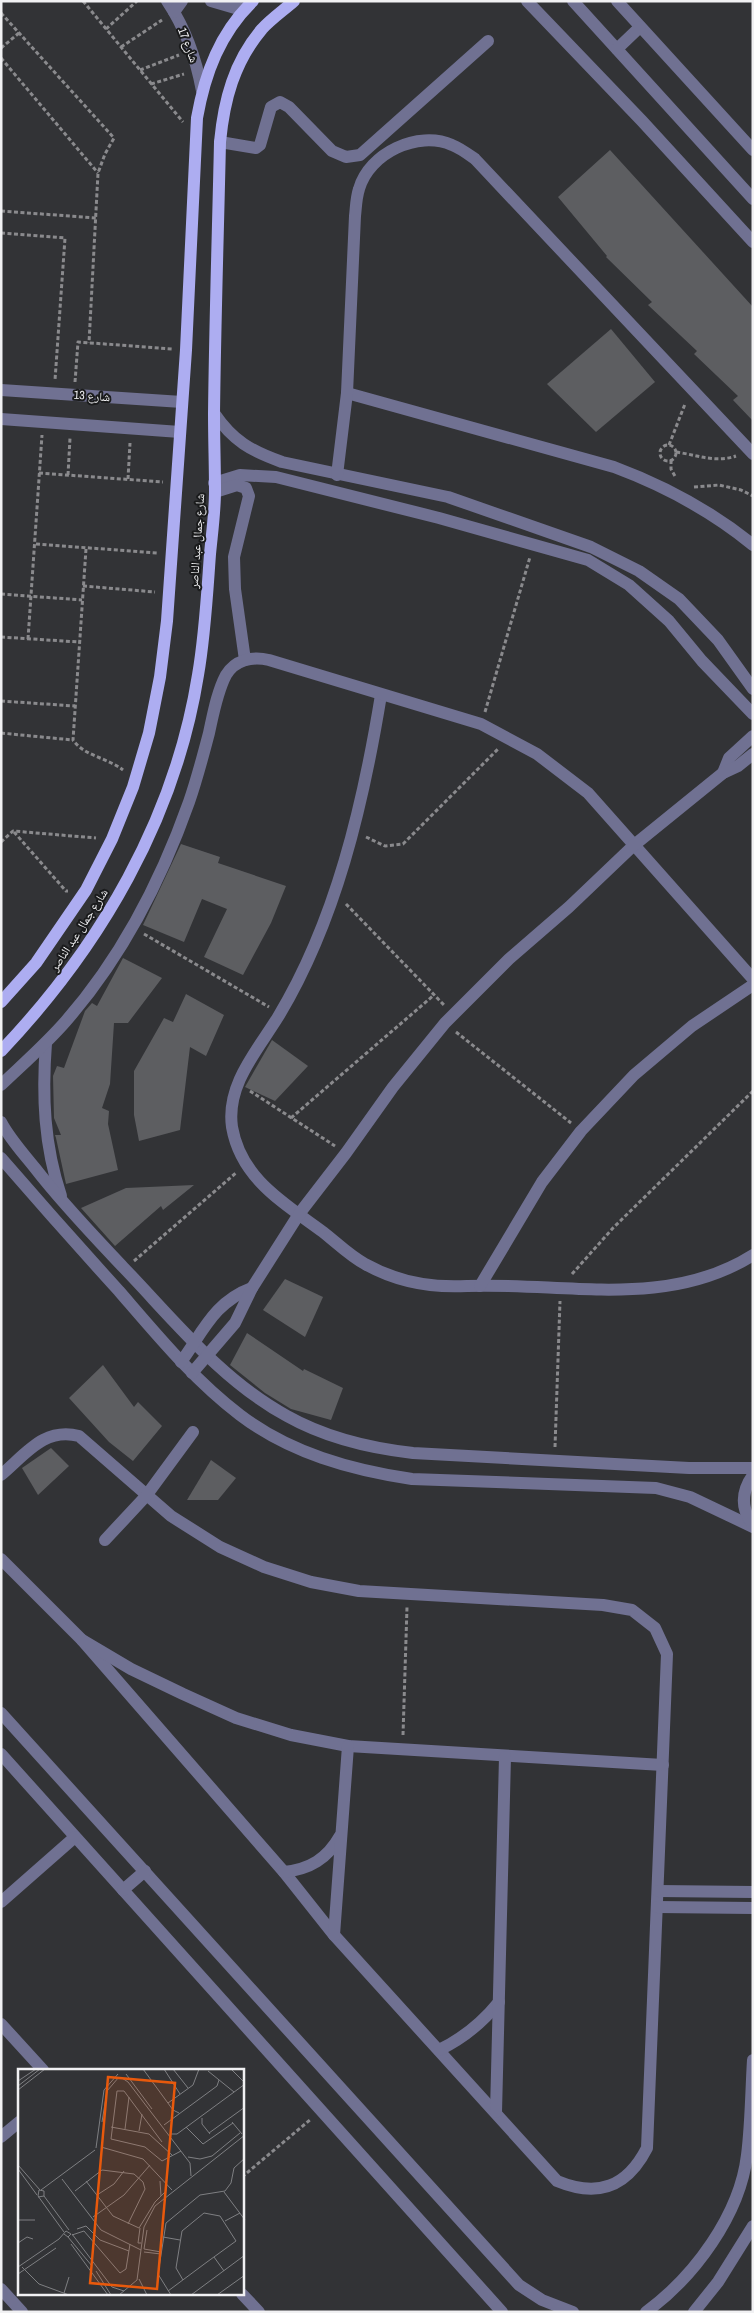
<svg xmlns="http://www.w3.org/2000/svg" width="754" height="2313" font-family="'Archivo Narrow','Noto Naskh Arabic',sans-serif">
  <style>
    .building { fill: #5d5e61 }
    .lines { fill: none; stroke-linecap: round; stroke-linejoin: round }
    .path { stroke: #8a8a8d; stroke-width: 3; stroke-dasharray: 4 2.5; stroke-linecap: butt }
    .minor { stroke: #707192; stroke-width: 12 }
    .major { stroke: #adadf1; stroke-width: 12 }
    .labels { text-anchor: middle; stroke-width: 4; stroke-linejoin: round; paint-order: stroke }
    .street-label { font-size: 12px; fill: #f1f1f3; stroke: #1a1b1c }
    .inset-road { fill: none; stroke: #7e7f82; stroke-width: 1 }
    .view { fill: #e8590c; fill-opacity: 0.15; stroke: #e8590c; stroke-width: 2.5 }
    .inset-edge { fill: none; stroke: #f1f1f3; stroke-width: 2.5 }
  </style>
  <rect width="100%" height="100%" fill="#323336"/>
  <g class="building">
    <path d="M 610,150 L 753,307 L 753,421 L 733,400 L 738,396 L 694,354 L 697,351 L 648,305 L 652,302 L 606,257 L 607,256 L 558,197 Z"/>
    <path d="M 611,329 L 655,382 L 596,432 L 547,384 Z"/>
    <path d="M 181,844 L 220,857 L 218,863 L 286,886 L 271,923 L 243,975 L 204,957 L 227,909 L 202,899 L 184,942 L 143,925 Z"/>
    <path d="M 123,958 L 162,978 L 128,1023 L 114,1023 L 110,1084 L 102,1108 L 109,1111 L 108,1124 L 118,1170 L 66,1184 L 56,1138 L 55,1135 L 61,1135 L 54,1118 L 53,1076 L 57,1066 L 64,1068 L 85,1011 L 92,1003 L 97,1006 Z"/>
    <path d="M 186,994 L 224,1015 L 206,1056 L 190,1047 L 180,1130 L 139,1141 L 134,1115 L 134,1071 L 164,1018 L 173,1022 Z"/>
    <path d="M 272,1040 L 308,1066 L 275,1101 L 245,1087 Z"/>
    <path d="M 194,1185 L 163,1210 L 161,1206 L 115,1246 L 81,1208 L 126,1188 Z"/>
    <path d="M 285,1279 L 323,1297 L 305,1337 L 263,1310 Z"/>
    <path d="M 247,1333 L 303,1371 L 304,1369 L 343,1388 L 331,1420 L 291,1409 L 265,1393 L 230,1365 Z"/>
    <path d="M 103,1365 L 134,1407 L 138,1402 L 162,1426 L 133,1461 L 109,1442 L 69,1398 Z"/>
    <path d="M 51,1448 L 69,1466 L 38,1495 L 22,1468 Z"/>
    <path d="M 211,1460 L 236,1478 L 218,1500 L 187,1500 Z"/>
  </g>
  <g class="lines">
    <g class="path">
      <path d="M 83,1 L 183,122"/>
      <path d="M 1,13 L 114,138 L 105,154 L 98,173 L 89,343"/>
      <path d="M 106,29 L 137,1"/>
      <path d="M 121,47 L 162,20"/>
      <path d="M 1,48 L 19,33"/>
      <path d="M 1,58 L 98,173"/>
      <path d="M 140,70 L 179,55"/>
      <path d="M 151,84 L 184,74"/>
      <path d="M 1,211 L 96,218"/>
      <path d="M 1,233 L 65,238 L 55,380"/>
      <path d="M 75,382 L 78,342 L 172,349"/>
      <path d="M 669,445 L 685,404"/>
      <circle cx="668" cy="453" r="8"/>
      <path d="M 676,452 C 697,455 715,463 736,456"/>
      <path d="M 671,460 L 671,469 L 676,478"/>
      <path d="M 39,473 L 163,482"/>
      <path d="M 68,475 L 70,438"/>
      <path d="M 128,479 L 130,443"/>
      <path d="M 694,487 L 719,485 L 741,490 L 753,496"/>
      <path d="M 36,544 L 157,553"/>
      <path d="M 86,549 L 73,740 C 84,756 108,758 123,770"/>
      <path d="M 83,586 L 155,592"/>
      <path d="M 1,594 L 82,600"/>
      <path d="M 1,637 L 79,642"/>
      <path d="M 28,639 L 42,435"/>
      <path d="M 1,701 L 75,706"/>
      <path d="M 485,712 L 530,557"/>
      <path d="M 1,733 L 73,740"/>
      <path d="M 14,832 L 66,891 L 68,891"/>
      <path d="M 366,837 L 385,846 L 403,844 L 498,749"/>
      <path d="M 1,842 L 13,831 L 96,838"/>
      <path d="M 346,904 L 444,1005"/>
      <path d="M 144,934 L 269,1007"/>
      <path d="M 456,1032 L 571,1123"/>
      <path d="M 250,1091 L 335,1146"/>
      <path d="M 291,1118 L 434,995"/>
      <path d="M 134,1261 L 237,1172"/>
      <path d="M 572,1274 L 613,1228 L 753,1091"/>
      <path d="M 555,1447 L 560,1301"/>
      <path d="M 403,1735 L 407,1607"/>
      <path d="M 242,2177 L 311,2119"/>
    </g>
    <g class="minor">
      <path d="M 167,1 C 186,29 196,58 202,91"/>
      <path d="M 211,1 L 235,8 L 246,8"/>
      <path d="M 527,1 L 642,121 L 753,242"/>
      <path d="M 573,1 L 753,199"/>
      <path d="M 617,1 L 753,150"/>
      <path d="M 174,12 L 182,1"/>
      <path d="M 617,49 L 640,27"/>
      <path d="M 220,142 L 256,148 L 260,145 L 271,107 L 280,102 L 289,107 L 332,151 L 346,157 L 360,155 L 488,41"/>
      <path d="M 1,390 L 182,402"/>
      <path d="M 347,393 L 614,467 C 665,486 710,510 753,545"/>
      <path d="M 214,413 C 233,441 251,451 282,462 L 448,497 L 591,547 L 639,571 L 679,599 L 718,640 L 753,689"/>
      <path d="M 1,419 L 180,432"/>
      <path d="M 337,475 L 347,393 L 355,216 C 356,208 356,198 359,189 C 369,153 418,130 452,145 C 460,148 468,154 475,159 L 753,454"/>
      <path d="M 214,483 L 240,475 L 276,477 L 439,518 L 588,560 L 629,585 L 669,621 L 702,661 L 753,714"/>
      <path d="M 215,492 L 237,485 L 246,488 L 249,496 L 234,557 L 235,589 L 245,660"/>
      <path d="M 381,695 C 363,805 336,921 278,1017 C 257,1051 226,1085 232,1127 C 241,1179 284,1203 323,1232 C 337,1243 350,1256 365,1264 C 397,1282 432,1288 467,1286 C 563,1282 666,1310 753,1255"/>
      <path d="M 723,773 L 729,758 L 753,736"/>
      <path d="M 46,1043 C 42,1096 44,1145 61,1196"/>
      <path d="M 1,1085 C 23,1064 46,1044 66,1021 C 121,958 161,881 189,802 C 197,779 203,756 209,733 C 213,715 217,692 226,675 C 235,660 252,656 269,660 L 481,724 L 537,754 L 588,793 L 753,979"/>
      <path d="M 1,1122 C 10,1139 23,1153 35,1168 C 62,1203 92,1234 123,1267 C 174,1320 221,1380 287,1416 C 326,1438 369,1448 413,1453 L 689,1468 L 753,1468"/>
      <path d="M 1,1158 C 40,1203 79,1247 119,1291 C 157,1335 194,1380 240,1415 C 290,1453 351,1470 412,1479 L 656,1488 L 690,1497 L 753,1527"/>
      <path d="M 480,1286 L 542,1182 L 581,1131 L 634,1075 L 692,1026 L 753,985"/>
      <path d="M 181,1362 C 203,1332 214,1302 252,1288"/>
      <path d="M 192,1373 L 235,1323 L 252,1288 L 299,1214 L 346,1153 L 393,1087 L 445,1023 L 509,959 L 569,907 L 633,846 L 723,773 L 738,766 L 753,754"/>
      <path d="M 1,1475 C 26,1454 44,1427 79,1436 L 171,1516 L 220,1547 L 264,1567 L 311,1582 L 359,1591 L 603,1605 L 632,1610 L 655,1628 L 667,1654 L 647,2148 C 627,2187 598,2198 557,2181 L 334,1935 L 284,1872 L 82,1640"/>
      <path d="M 753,1475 C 741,1492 741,1509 753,1525"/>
      <path d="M 105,1540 L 146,1496 L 193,1432"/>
      <path d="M 1,1559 L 82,1640 L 131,1669 L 183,1694 L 236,1718 L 291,1735 L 348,1746 L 663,1765"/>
      <path d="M 1,1713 L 519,2285 L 542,2300 L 573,2312"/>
      <path d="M 1,1754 L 502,2312"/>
      <path d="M 284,1872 C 310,1869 327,1859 340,1836"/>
      <path d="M 123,1890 L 145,1871"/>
      <path d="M 658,1891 L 753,1892"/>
      <path d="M 1,1902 L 75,1837"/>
      <path d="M 657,1907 L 753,1908"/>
      <path d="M 334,1935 L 348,1746"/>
      <path d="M 1,2024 L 43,2070"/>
      <path d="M 439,2050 C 464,2038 482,2023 499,2002"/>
      <path d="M 496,2112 L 505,1757"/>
      <path d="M 1,2137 L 19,2122"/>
      <path d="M 1,2289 L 22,2312"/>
      <path d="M 242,2294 L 259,2312"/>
      <path d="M 646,2312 C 694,2277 740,2215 747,2155 C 751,2124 751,2092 753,2060"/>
      <path d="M 694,2312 L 718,2282 L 753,2226"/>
    </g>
    <g class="major">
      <path d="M 1,1002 L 36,963 L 86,890 L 112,839 L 133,787 L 149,733 L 160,677 L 167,621 L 186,350 L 197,118 C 205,73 220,33 253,1"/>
      <path d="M 1,1051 C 100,947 175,819 198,675 C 205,635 207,595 210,554 C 212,533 215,512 215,491 C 215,466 214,440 214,414 C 215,323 218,233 220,142 C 224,100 234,62 262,29 C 271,19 284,10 294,1"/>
    </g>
  </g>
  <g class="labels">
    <g class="street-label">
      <text transform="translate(188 45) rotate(69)" y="4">شارع 17</text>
      <text transform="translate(92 396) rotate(4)" y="4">شارع 13</text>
      <text transform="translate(197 541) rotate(-86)" y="4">شارع جمال عبد الناصر</text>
      <text transform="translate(79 930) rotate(-57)" y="4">شارع جمال عبد الناصر</text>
    </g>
  </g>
  <g transform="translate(18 2069)">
    <rect width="226" height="226" fill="#323336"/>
    <path class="inset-road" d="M 125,0 L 155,41 L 161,44M 146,0 L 162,25M 155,0 L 170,19M 213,0 L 227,14M 190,2 L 216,23M 108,5 L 134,40M 104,9 L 110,13 L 172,94 L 173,107M 0,12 L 18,0M 0,17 L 22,0M 0,21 L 27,0M 150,34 L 175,16 L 181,0M 184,49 L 184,55 L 192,65M 84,53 L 89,22 L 101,8M 214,53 L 224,65M 146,56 L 199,17 L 201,11M 93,58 L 131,65 L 154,86M 168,58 L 185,75 L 215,54M 107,60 L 111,28M 121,62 L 124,45M 191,64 L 227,38M 153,65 L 159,65 L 227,15M 144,73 L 106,22 L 99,22 L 93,70 L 127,78 L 144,92 L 163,82M 83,78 L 125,90 L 154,121M 78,79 L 86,21 L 100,5M 170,88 L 182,90 L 194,87 L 222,64M 0,96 L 22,121M 0,100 L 19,126M 44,110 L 83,161 L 123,181M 68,112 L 95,147 L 121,159 L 137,133 L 148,122M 142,112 L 143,127M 23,121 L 77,81M 57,122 L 84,101 L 116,105 L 125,113 L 127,120 L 110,155M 206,123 L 227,151M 79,126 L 96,115 L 106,102M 26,127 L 51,161M 20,128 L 26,127 L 26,122 L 21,121 L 20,127 L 46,163M 75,148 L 106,126 L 132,96M 0,151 L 17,151M 207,152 L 222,144M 122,159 L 120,174 L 123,174M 59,160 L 68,157 L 82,171 L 111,182M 54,165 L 94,218 L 106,222M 54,166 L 66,162 L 102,204 L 108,200 L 112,175M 50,168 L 74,197M 145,168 L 162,171M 0,174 L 9,168 L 15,170M 53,175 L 90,226M 126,180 L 143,183M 126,180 L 129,161M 126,183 L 143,185M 196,188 L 206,202M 0,198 L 41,170 L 48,162 L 53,165 L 50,168 L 46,165M 4,198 L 21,215 L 51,226M 78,202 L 93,226M 0,205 L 38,179M 121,210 L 129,226M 150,222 L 189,193 L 218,172 L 202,147 L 186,144 L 164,162 L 158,199 L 165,211M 46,224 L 51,208M 101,226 L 119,211 L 126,158 L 137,137 L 227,66M 153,226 L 140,205 L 148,154 L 182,126 L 207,122 L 213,114 L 216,99 L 227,89M 173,226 L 227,186M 199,226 L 227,206"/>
    <path class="view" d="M 90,8 L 157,14 L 139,220 L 72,214 Z"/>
    <rect width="226" height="226" class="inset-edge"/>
  </g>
  <rect width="754" height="2313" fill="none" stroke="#f1f1f3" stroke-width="5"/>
</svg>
